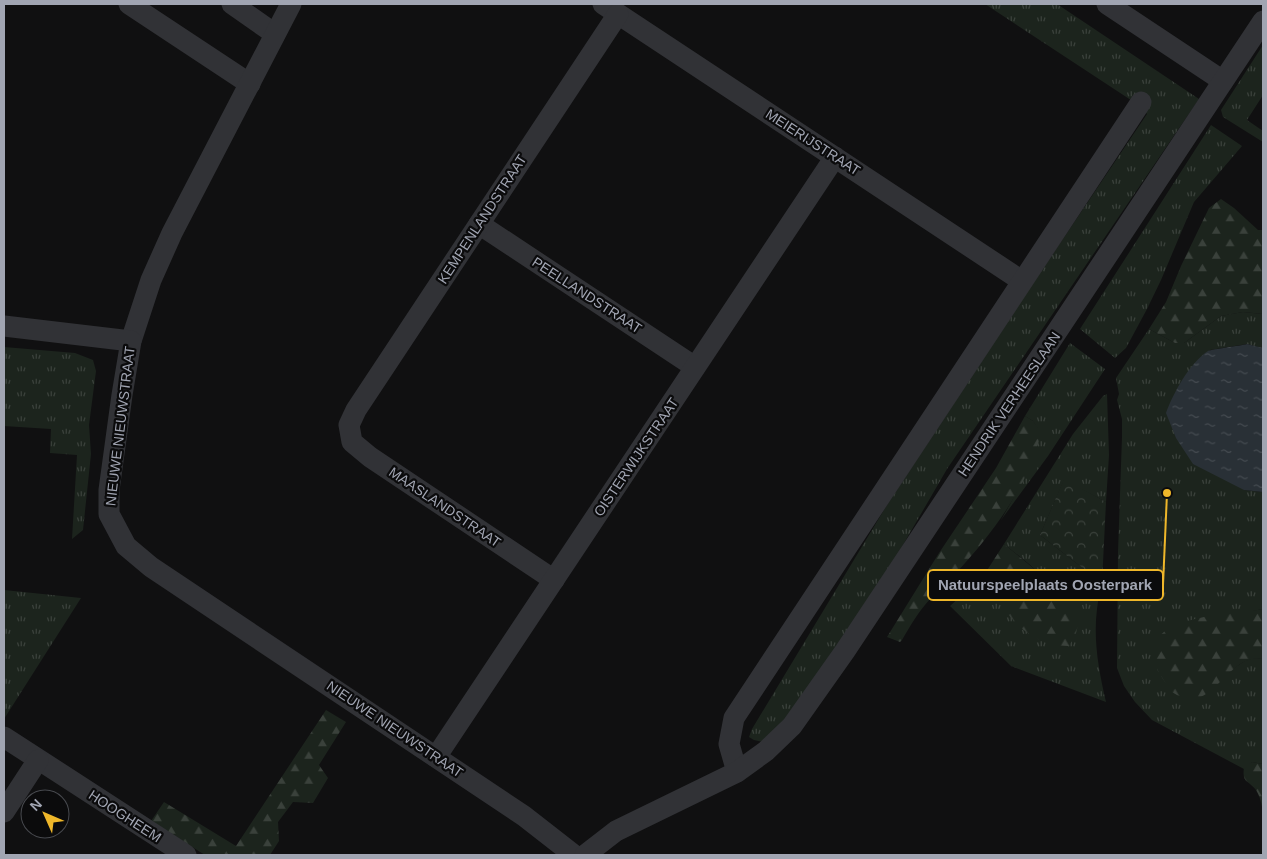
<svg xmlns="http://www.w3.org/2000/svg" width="1267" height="859" font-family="Helvetica,sans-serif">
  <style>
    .grass { fill: url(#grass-tufts) }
    .forest { fill: url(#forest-firs) }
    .park { fill: url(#park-crowns) }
    .water { fill: url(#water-ripples) }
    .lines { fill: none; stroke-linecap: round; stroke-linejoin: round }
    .street { stroke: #313236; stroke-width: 21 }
    .labels { text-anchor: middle; stroke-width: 4.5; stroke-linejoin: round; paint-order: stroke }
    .street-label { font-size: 14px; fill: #a1a5b2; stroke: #0b0b0c }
    .leader { fill: none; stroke: #efb72a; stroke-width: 2 }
    .callout-dot { fill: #efb72a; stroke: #0b0b0c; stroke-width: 2 }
    .callout { fill: #0b0b0c; stroke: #efb72a; stroke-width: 2 }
    .callout-label { font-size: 15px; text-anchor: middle; font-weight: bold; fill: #a1a5b2 }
  </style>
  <defs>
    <pattern id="grass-tufts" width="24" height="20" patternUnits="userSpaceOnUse" patternTransform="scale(1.25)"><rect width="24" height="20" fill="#1c241d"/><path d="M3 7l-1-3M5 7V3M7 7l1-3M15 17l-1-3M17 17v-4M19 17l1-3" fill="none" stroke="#3a413b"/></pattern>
    <pattern id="forest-firs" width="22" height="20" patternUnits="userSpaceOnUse" patternTransform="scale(1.25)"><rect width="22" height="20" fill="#1c241d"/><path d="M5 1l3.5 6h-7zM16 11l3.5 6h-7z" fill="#3a413b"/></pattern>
    <pattern id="park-crowns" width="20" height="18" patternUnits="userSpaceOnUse" patternTransform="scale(1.25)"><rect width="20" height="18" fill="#1c241d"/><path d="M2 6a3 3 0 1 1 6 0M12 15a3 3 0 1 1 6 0" fill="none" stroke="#3a413b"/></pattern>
    <pattern id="water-ripples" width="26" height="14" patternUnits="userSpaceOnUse" patternTransform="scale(1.25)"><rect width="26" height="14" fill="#293036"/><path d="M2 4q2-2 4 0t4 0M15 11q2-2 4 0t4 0" fill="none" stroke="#454b51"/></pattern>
  </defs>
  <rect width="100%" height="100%" fill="#101011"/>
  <g class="grass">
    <path d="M 985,4 L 1057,4 L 1199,99 L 947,469 L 889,569 L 795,712 L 763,742 L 754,740 L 749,737 L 752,729 L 887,505 L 1034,282 L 1147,114 L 1140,106 Z"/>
    <path d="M 1263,45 L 1263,95 L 1247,120 L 1263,131 L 1263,142 L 1223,117 L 1221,110 Z"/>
    <path d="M 1211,125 L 1242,146 L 1194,202 L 1161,280 L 1147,309 L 1126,348 L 1115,358 L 1080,329 Z"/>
    <path d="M 1243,312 L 1263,314 L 1263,348 L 1247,344 L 1210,350 L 1194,366 L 1180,384 L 1244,490 L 1263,492 L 1263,609 L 1242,613 L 1229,673 C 1239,664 1249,656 1263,659 L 1263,764 L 1252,762 L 1244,769 L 1152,720 L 1135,702 L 1124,686 L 1117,668 L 1118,553 L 1122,437 L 1122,419 L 1117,400 L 1119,394 L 1116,378 L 1149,329 L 1175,343 L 1184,343 L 1221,316 Z"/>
    <path d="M 1070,343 L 1105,369 L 1048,456 L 1001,520 C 1017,492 1034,463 1040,432 L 1033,421 L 1025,416 Z"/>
    <path d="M 4,347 L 75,353 L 93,360 L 96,371 L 89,425 L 91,454 L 83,530 L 72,539 L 77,455 L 50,453 L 51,429 L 4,426 Z"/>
    <path d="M 1107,394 L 1109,455 L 1106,502 L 1064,480 L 1040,535 L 1102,583 C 1100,591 1098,600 1097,609 C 1093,640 1099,672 1106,702 L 1011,666 L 950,606 L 984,575 L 996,598 L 1063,596 L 1029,564 L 1004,544 L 1073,434 L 1103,396 Z"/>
    <path d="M 4,590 L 81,598 L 4,719 Z"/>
  </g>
  <g class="forest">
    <path d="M 1221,199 L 1234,208 L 1258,230 L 1263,230 L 1263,314 L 1243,312 L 1221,316 L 1184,343 L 1175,343 L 1149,329 L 1166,302 L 1181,266 L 1209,208 Z"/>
    <path d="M 1025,416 L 1033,421 L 1041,432 C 1030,484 992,534 957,572 C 948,581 938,589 930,599 C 919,611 910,626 902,640 L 900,642 L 887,637 L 939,553 L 996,468 Z"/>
    <path d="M 1004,544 C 1020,557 1070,597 1076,614 C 1080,626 1076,638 1068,646 C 1024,646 1002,609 984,575 Z"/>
    <path d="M 1263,609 L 1263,659 C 1229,652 1214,710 1182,697 C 1179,696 1175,694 1172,692 C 1169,688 1166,683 1163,679 C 1157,669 1151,660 1153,648 C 1161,614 1236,614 1263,609 Z"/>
    <path d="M 326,710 L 346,722 L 319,765 L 328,778 L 313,803 L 293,802 L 278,822 L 279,841 L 270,855 L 205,855 L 151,821 L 164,802 L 236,846 Z"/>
    <path d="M 1252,762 L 1263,764 L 1263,813 C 1262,805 1260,796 1256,790 C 1247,779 1242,783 1244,767 Z"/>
  </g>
  <path class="park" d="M 1064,479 L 1106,502 L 1102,583 L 1040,535 Z"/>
  <path class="water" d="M 1247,344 L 1263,348 L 1263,492 L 1244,490 L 1193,464 L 1176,438 L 1166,413 C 1174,392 1189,364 1208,351 C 1213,349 1240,346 1247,344 Z"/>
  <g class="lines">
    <g class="street">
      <path d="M 129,4 L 250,84"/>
      <path d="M 232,4 L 275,34"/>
      <path d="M 291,4 L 172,233 L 151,280 L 131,341 L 122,395 L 109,490 L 109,514 L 126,546 L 151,567 L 524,816 L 574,855"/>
      <path d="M 603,4 L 1022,281"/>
      <path d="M 1107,4 L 1223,81"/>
      <path d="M 479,224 L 695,367"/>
      <path d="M 4,326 L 131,341"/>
      <path d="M 554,580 L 370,457 L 352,442 L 349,425 L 356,410 L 618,14"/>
      <path d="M 4,737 L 186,855"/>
      <path d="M 436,757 L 835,157"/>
      <path d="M 737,772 L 729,744 L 734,718 L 1141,102"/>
      <path d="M 4,812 L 38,760"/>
      <path d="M 585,855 L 616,831 L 737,772 L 766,751 L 792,726 L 845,651 L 1263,21"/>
    </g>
  </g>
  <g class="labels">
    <g class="street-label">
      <text transform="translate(813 142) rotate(33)" y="5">MEIERIJSTRAAT</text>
      <text transform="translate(482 219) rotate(-57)" y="5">KEMPENLANDSTRAAT</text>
      <text transform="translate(587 295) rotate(33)" y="5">PEELLANDSTRAAT</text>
      <text transform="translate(1009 404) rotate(-56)" y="5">HENDRIK VERHEESLAAN</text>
      <text transform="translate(120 426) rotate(-83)" y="5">NIEUWE NIEUWSTRAAT</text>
      <text transform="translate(636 457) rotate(-56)" y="5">OISTERWIJKSTRAAT</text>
      <text transform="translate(445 507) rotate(34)" y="5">MAASLANDSTRAAT</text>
      <text transform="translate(395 729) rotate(34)" y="5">NIEUWE NIEUWSTRAAT</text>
      <text transform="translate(125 816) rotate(33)" y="5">HOOGHEEM</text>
    </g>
  </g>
  <path class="leader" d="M1167 493L1163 585"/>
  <circle class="callout-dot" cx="1167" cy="493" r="5"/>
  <rect class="callout" x="928" y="570" width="235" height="30" rx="5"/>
  <g class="callout-label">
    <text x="1045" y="590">Natuurspeelplaats Oosterpark</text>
  </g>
  <rect width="1267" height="859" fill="none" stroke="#a1a5b2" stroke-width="10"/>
  <g transform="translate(45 814) rotate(315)"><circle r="24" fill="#0b0b0c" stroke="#47494e"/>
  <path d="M0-4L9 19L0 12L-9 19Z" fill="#efb72a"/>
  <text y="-8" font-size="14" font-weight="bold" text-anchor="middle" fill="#a1a5b2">N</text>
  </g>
</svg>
